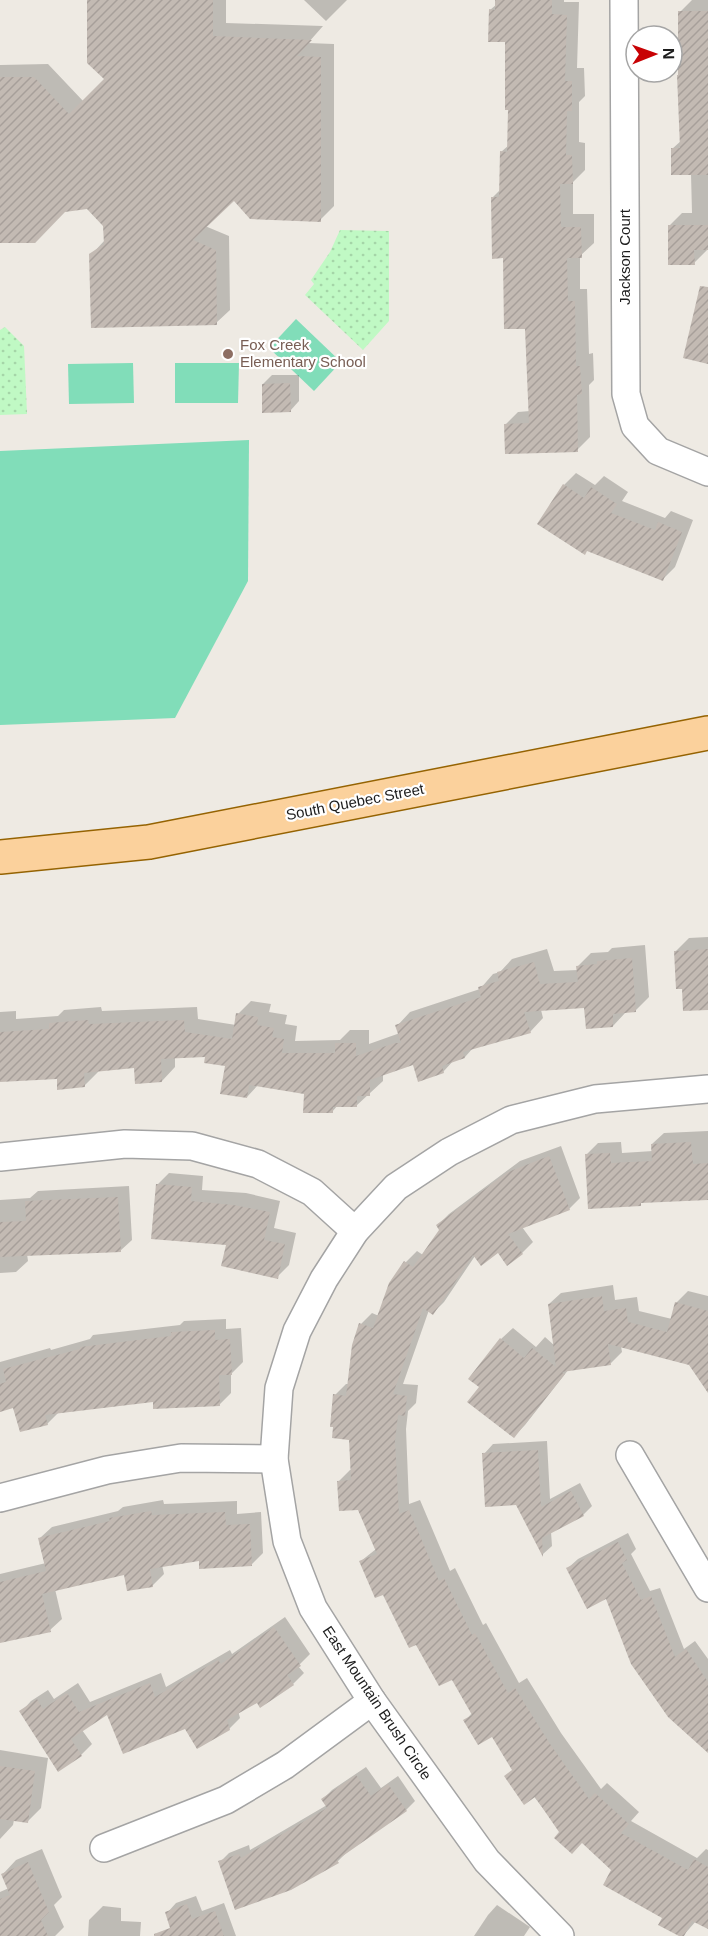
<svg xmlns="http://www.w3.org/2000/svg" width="708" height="1936" font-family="Helvetica,sans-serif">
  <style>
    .park { fill: url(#park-dots) }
    .pitch { fill: #81ddb9 }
    .shadow { fill: #0003 }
    .building { fill: url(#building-hatch) }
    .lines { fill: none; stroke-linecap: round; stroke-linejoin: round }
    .minor-casing { stroke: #a4a4a4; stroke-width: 30 }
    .major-casing { stroke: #956302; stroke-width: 36 }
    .minor { stroke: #fff; stroke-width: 27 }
    .major { stroke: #fbd19c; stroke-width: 33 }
    .education-dot { fill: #8d6e63; stroke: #fff; stroke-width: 2 }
    .labels { text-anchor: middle; stroke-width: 4.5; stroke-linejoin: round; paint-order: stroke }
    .street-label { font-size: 15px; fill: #1d1d1d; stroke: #fff }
    .education-label { font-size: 15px; fill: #785e54; stroke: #fff; text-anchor: start }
  </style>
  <defs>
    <pattern id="park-dots" width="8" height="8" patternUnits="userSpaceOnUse" patternTransform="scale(1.5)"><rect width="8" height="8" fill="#c0f9c4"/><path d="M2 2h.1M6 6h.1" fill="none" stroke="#a5d5a8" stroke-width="1.8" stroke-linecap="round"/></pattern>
    <pattern id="building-hatch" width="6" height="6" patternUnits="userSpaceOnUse" patternTransform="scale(1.5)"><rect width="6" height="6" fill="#c3bab3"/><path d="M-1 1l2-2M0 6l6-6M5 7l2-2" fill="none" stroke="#a79f9a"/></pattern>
  </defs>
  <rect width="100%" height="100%" fill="#eeeae3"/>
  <g class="park">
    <path d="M 340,230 L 389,231 L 389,321 L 363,350 L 305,295 L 314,284 L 311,280 L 330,252 Z"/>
    <path d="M 5,327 L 24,346 L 27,414 L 0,415 L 0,330 Z"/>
  </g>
  <g class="pitch">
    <path d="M 296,319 L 341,362 L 314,391 L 269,348 Z"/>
    <path d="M 133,363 L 134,403 L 69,404 L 68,364 Z"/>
    <path d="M 175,363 L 239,363 L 238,403 L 175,403 Z"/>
    <path d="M 249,440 L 248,581 L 175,718 L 0,725 L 0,451 Z"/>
  </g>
  <g class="shadow">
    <path d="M 88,0 L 226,0 L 226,23 L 323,26 L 308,43 L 334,44 L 334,206 L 320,220 L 234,199 L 205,226 L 229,236 L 230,310 L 216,323 L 91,255 L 105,240 L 104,225 L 87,208 L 65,210 L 0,241 L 0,65 L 48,64 L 84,102 L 107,79 Z"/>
    <path d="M 304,0 L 347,0 L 326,21 Z"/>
    <path d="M 497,0 L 564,0 L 564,2 L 579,2 L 577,68 L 584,68 L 585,96 L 579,102 L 579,142 L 585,143 L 585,170 L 573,182 L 573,214 L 594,214 L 594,243 L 580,256 L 580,289 L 587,289 L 589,354 L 593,353 L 594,380 L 589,385 L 590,437 L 577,450 L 505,425 L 518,412 L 530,411 L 526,327 L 504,257 L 493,197 L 501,189 L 501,152 L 509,145 L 507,41 L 490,10 L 497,4 Z"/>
    <path d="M 692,0 L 708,0 L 708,249 L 694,263 L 670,225 L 682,213 L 692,213 L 691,174 L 672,149 L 682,140 L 680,12 Z"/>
    <path d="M 272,375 L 299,375 L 299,401 L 290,411 L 263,384 Z"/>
    <path d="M 576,473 L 595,485 L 604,476 L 628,492 L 622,501 L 665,518 L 671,511 L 693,520 L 675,567 L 663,579 L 564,485 Z"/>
    <path d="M 708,937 L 708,1008 L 682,974 L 675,952 L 689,938 Z"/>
    <path d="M 645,945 L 649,997 L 635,1011 L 626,1012 L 613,1026 L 586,1006 L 541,1010 L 543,1018 L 530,1032 L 473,1048 L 465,1057 L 454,1060 L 443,1072 L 414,1064 L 383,1074 L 383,1081 L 356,1106 L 338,1105 L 332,1112 L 305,1093 L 258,1085 L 247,1097 L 226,1065 L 207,1055 L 175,1057 L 175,1067 L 162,1081 L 135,1067 L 97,1070 L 98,1072 L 84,1086 L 58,1078 L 0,1081 L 0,1012 L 16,1011 L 16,1019 L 58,1016 L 64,1010 L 101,1007 L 102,1011 L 197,1007 L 198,1019 L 236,1025 L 238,1014 L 251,1001 L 271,1004 L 269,1012 L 287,1015 L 285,1024 L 297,1026 L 295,1041 L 340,1040 L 350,1030 L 369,1030 L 369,1044 L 400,1033 L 397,1026 L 410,1012 L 480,989 L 493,974 L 500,972 L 512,959 L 547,949 L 554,971 L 578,970 L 578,966 L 591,953 L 608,952 L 612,948 Z"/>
    <path d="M 708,1131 L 708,1199 L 643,1201 L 640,1204 L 586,1155 L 598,1143 L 621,1142 L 622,1153 L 653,1151 L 652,1144 L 664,1133 Z"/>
    <path d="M 561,1146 L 580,1198 L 569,1209 L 522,1227 L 533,1242 L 522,1253 L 498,1251 L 475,1256 L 444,1302 L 433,1313 L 429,1310 L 403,1384 L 418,1385 L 416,1403 L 408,1411 L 406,1429 L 409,1504 L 420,1500 L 450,1571 L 455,1568 L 483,1625 L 486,1623 L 519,1683 L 527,1678 L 561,1733 L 601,1789 L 607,1783 L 639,1812 L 631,1821 L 697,1858 L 706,1849 L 708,1850 L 708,1928 L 696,1921 L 683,1936 L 582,1842 L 561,1832 L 513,1769 L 493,1735 L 465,1721 L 472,1713 L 452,1678 L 417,1643 L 361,1561 L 376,1549 L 359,1508 L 339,1481 L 350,1470 L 352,1470 L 351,1439 L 335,1395 L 346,1384 L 349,1384 L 361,1324 L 372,1313 L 379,1316 L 391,1284 L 406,1262 L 417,1251 L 423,1255 L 441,1230 L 438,1225 L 449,1214 L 520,1161 Z"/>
    <path d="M 169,1173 L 203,1176 L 202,1190 L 246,1193 L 280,1201 L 274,1228 L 296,1233 L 289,1265 L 277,1277 L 227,1244 L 157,1185 Z"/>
    <path d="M 129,1186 L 132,1240 L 120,1251 L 27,1254 L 28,1261 L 16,1272 L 0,1273 L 0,1200 L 30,1198 L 38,1191 Z"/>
    <path d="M 613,1285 L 615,1300 L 637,1297 L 639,1311 L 672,1319 L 676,1303 L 688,1291 L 708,1296 L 708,1392 L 690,1364 L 621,1346 L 622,1352 L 610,1364 L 569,1369 L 525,1425 L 514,1436 L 481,1387 L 501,1339 L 513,1328 L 536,1347 L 545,1337 L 555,1346 L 549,1304 L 561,1293 Z"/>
    <path d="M 226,1319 L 226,1329 L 241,1328 L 243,1362 L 231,1374 L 231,1393 L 219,1405 L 154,1401 L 59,1412 L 47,1424 L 14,1406 L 0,1410 L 0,1362 L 50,1348 L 51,1350 L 90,1339 L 93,1335 L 180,1325 L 184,1321 Z"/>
    <path d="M 547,1441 L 550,1499 L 580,1483 L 592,1506 L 583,1515 L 551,1532 L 552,1546 L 543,1554 L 517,1504 L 484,1454 L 493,1444 Z"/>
    <path d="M 163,1500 L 164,1504 L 237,1501 L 237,1514 L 261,1512 L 263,1553 L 251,1565 L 201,1559 L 162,1565 L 164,1574 L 152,1586 L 126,1573 L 55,1589 L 62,1619 L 50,1630 L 0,1642 L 0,1574 L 46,1563 L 40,1538 L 52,1527 L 118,1511 L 123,1507 Z"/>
    <path d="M 628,1533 L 636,1549 L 631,1554 L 650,1591 L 660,1588 L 684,1649 L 695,1641 L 708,1659 L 708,1751 L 607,1597 L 568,1568 L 578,1559 Z"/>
    <path d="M 285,1617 L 310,1654 L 298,1666 L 304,1673 L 293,1684 L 238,1711 L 240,1718 L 229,1729 L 186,1727 L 108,1713 L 82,1730 L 92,1744 L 81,1755 L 21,1712 L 31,1701 L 48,1690 L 54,1699 L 78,1683 L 90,1702 L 161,1673 L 166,1687 L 230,1650 L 232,1654 Z"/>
    <path d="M 0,1750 L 48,1758 L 41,1808 L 27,1822 L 14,1820 L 13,1825 L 0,1839 Z"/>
    <path d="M 366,1767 L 381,1788 L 398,1776 L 415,1801 L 406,1810 L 347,1852 L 338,1861 L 220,1862 L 229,1853 L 249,1845 L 250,1850 L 327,1805 L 323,1799 L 332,1790 Z"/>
    <path d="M 42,1849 L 62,1897 L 54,1905 L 64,1927 L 55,1936 L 0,1936 L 0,1892 L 9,1888 L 3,1874 L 16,1860 Z"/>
    <path d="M 196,1896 L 202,1911 L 224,1903 L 236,1936 L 175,1936 L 167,1913 L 176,1903 Z"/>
    <path d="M 497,1905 L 530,1927 L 524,1936 L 474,1936 L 488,1915 Z"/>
    <path d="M 103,1906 L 121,1908 L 121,1921 L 141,1922 L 140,1936 L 88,1936 L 89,1920 Z"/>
  </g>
  <g class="building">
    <path d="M 87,0 L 213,0 L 213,36 L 312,40 L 297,56 L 321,57 L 321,222 L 250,219 L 234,201 L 193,240 L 216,250 L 217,325 L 91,328 L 89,254 L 104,244 L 103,226 L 87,209 L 65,212 L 35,243 L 0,243 L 0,77 L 34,77 L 69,114 L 104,79 L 87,63 Z"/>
    <path d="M 495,0 L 552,0 L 552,14 L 567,15 L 565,81 L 572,81 L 572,111 L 567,111 L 566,155 L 572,155 L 573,184 L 560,184 L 561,227 L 581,227 L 582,258 L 567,258 L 568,301 L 575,301 L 576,366 L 580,366 L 582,394 L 577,395 L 578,452 L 505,454 L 504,424 L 529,423 L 525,329 L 504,329 L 503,258 L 492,259 L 491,197 L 499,197 L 500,151 L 507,152 L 508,110 L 505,110 L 505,42 L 488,42 L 489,9 L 495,10 Z"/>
    <path d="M 678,11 L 708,11 L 708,175 L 671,175 L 671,148 L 680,148 L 677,75 L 678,75 Z"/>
    <path d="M 668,225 L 708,225 L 708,250 L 694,250 L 695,265 L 668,265 Z"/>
    <path d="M 700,286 L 708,287 L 708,364 L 683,358 Z"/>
    <path d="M 290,383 L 291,412 L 262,413 L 262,384 Z"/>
    <path d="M 563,484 L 584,498 L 591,487 L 617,504 L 611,513 L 655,530 L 658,522 L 682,532 L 663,581 L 587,551 L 585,555 L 537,524 Z"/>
    <path d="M 708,949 L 708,1010 L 683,1011 L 682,989 L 676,989 L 674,951 Z"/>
    <path d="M 632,958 L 636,1012 L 613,1014 L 613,1027 L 586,1029 L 584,1008 L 524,1012 L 531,1033 L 463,1052 L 465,1058 L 442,1066 L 444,1073 L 418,1082 L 413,1065 L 370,1080 L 370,1096 L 357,1096 L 357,1107 L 333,1107 L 333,1113 L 303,1113 L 304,1094 L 249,1085 L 247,1098 L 220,1094 L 225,1066 L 204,1063 L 205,1057 L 161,1059 L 162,1082 L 135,1084 L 134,1068 L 84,1073 L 85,1087 L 57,1090 L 57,1079 L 0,1082 L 0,1032 L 49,1029 L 49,1023 L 88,1020 L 89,1024 L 184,1020 L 185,1032 L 232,1039 L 236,1013 L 258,1017 L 257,1025 L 274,1028 L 272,1037 L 284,1039 L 282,1053 L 335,1053 L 335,1043 L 356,1043 L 356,1056 L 395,1043 L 401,1043 L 395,1025 L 481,997 L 478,987 L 499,981 L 497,972 L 534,962 L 540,984 L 578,982 L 576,966 L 597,964 L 597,961 Z"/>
    <path d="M 691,1142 L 693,1164 L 708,1163 L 708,1200 L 641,1203 L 641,1206 L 588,1209 L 585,1154 L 610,1153 L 611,1163 L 652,1161 L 651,1144 Z"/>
    <path d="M 549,1156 L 570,1210 L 508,1234 L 523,1254 L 507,1266 L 498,1253 L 481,1266 L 473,1255 L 433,1315 L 423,1308 L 393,1394 L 407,1396 L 405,1416 L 398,1415 L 395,1441 L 399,1514 L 409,1510 L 439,1581 L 444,1578 L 472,1635 L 475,1633 L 508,1693 L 515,1688 L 550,1744 L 589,1799 L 595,1793 L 629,1824 L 621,1833 L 688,1870 L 694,1859 L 708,1867 L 708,1929 L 692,1921 L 684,1936 L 679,1936 L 658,1925 L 662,1918 L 603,1885 L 611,1870 L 582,1843 L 572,1854 L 554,1838 L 559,1832 L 535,1797 L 524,1805 L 504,1776 L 512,1770 L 492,1737 L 478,1745 L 463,1720 L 472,1715 L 452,1680 L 439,1686 L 416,1645 L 409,1648 L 383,1595 L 375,1598 L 359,1561 L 377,1554 L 358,1510 L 339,1511 L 337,1481 L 351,1480 L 349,1440 L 332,1438 L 333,1427 L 330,1427 L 333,1394 L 346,1396 L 352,1345 L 359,1323 L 373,1328 L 389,1283 L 404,1261 L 413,1267 L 439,1230 L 436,1225 L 508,1172 Z"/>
    <path d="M 156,1184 L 192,1187 L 191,1201 L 233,1205 L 270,1212 L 264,1240 L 285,1244 L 278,1279 L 221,1266 L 226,1245 L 151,1239 Z"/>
    <path d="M 118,1197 L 121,1252 L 0,1257 L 0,1222 L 26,1221 L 25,1201 Z"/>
    <path d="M 602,1296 L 604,1311 L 626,1308 L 628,1322 L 667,1332 L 675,1302 L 708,1311 L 708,1393 L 689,1365 L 608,1344 L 611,1365 L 562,1372 L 565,1374 L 514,1438 L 467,1402 L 479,1387 L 468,1379 L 500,1338 L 524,1358 L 532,1348 L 556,1367 L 548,1304 Z"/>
    <path d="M 215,1330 L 215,1340 L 230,1339 L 232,1375 L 219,1375 L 220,1406 L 153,1409 L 153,1402 L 45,1415 L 48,1425 L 20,1432 L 13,1408 L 0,1412 L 0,1384 L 6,1382 L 3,1369 L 80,1349 L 80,1347 L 171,1336 L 171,1332 Z"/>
    <path d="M 538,1450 L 541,1507 L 571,1491 L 584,1516 L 542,1538 L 543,1557 L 516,1505 L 485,1507 L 482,1453 Z"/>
    <path d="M 151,1511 L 152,1515 L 225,1512 L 226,1525 L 250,1524 L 252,1566 L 199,1569 L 199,1561 L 150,1569 L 153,1587 L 127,1591 L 124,1575 L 42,1594 L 51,1632 L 0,1643 L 0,1582 L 46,1571 L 38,1538 L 110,1521 L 109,1518 Z"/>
    <path d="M 618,1542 L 627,1560 L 622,1563 L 641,1600 L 651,1596 L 675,1657 L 686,1649 L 708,1682 L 708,1753 L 668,1717 L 631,1664 L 606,1599 L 587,1609 L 566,1568 Z"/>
    <path d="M 274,1627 L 301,1666 L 287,1675 L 294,1685 L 260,1708 L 257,1703 L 227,1720 L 230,1730 L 197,1749 L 185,1729 L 123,1754 L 107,1715 L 71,1739 L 82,1756 L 58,1772 L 19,1711 L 37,1699 L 43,1709 L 67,1693 L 79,1712 L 150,1683 L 155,1697 L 218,1660 L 221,1664 Z"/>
    <path d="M 0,1766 L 35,1771 L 28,1823 L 0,1819 Z"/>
    <path d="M 356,1775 L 371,1796 L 388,1784 L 407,1811 L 337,1860 L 339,1863 L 291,1890 L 235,1910 L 218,1861 L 239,1854 L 241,1858 L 327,1808 L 321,1799 Z"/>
    <path d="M 28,1862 L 49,1912 L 41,1920 L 48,1936 L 0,1936 L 0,1899 L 10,1895 L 1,1874 Z"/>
    <path d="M 187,1904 L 192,1919 L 215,1911 L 224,1936 L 154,1936 L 154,1934 L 170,1928 L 165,1912 Z"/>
  </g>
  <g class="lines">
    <g class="minor-casing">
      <g id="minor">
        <path d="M 624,0 L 626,394 L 635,426 L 658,451 L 708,472"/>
        <path d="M 0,1157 L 125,1144 L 192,1146 L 258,1164 L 312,1192 L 355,1231"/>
        <path d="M 630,1455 L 708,1588"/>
        <path d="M 0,1498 L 107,1470 L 181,1458 L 274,1459"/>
        <path d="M 104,1848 L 226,1800 L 285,1765 L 372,1701"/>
        <path d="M 560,1936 L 487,1861 L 372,1701 L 313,1608 L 287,1541 L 274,1459 L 279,1388 L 297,1331 L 324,1279 L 355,1231 L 396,1187 L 449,1152 L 511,1120 L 595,1099 L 708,1089"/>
      </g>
    </g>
    <g class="major-casing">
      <path id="major" d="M 0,857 L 149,842 L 708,733"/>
    </g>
    <use href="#minor" class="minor"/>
    <use href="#major" class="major"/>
  </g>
  <circle class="education-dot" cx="228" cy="354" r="6"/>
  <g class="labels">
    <g class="street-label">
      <text transform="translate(625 257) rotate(-90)" y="5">Jackson Court</text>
      <text transform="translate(355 802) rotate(-11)" y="5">South Quebec Street</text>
      <text transform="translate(377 1703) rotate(56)" y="5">East Mountain Brush Circle</text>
    </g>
    <g class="education-label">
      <text x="240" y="350">Fox Creek<tspan x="240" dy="17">Elementary School</tspan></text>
    </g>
  </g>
  <g transform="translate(654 54) rotate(89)"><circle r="28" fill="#ffffff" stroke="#a5a5a5" stroke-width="1.5"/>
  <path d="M0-4.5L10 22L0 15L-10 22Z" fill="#c80204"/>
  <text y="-9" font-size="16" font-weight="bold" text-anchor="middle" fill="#1d1d1d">N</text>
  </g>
</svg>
